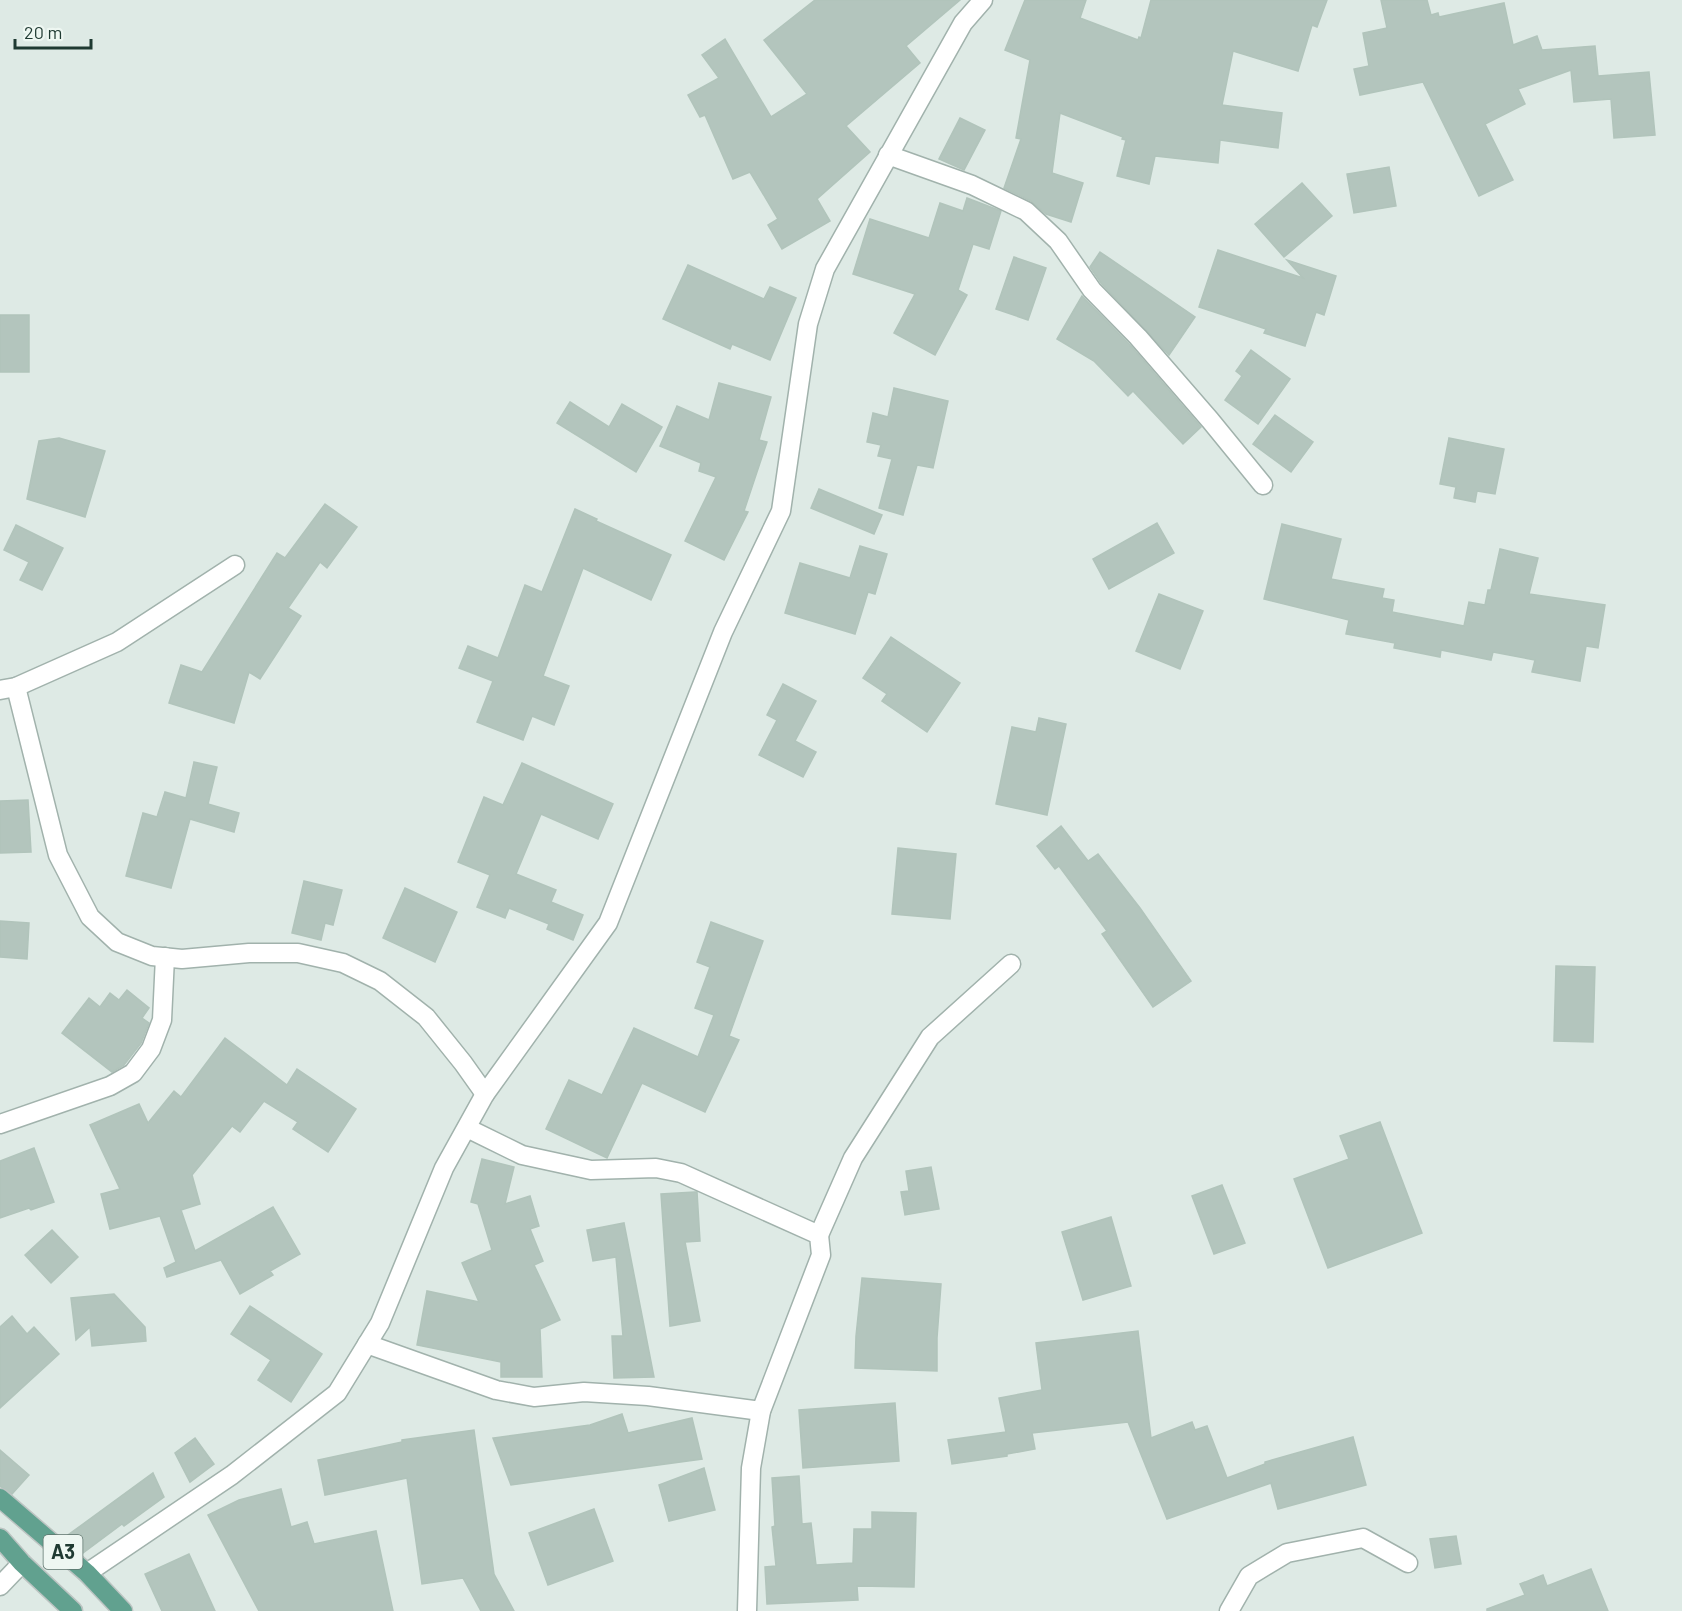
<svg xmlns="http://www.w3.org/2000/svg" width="1682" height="1611" font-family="Barlow,sans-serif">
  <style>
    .building { fill: #b3c5bd; stroke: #b1c4bb; stroke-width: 1.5 }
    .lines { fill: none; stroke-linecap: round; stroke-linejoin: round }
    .minor-casing { stroke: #a1b2ac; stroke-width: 21 }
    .primary-casing { stroke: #bcc4c2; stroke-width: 21 }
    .minor { stroke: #fff; stroke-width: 18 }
    .primary { stroke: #61a18f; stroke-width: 18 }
    .labels { text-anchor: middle; stroke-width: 5; stroke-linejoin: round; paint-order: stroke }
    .shield { fill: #eef7f2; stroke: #5d736c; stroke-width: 1.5 }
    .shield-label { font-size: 20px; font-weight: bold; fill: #1f3a32 }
  </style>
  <rect width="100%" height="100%" fill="#deeae5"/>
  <g class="building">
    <path d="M 815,0 L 960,0 L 906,46 L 920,63 L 846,126 L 870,152 L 817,199 L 830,221 L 782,249 L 768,225 L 778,219 L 750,172 L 733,179 L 705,115 L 700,117 L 688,95 L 719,78 L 702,55 L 725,39 L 771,117 L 807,94 L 764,40 Z"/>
    <path d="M 1025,0 L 1086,0 L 1080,18 L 1138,40 L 1139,37 L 1141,38 L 1151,0 L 1327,0 L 1317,27 L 1312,25 L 1298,71 L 1233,51 L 1222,105 L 1282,113 L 1278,148 L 1220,140 L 1218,163 L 1155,156 L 1149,184 L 1117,176 L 1126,140 L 1122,139 L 1123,137 L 1060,113 L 1052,173 L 1083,183 L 1071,222 L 1046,214 L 1031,201 L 1004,188 L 1021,139 L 1016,138 L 1030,60 L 1005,50 Z"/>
    <path d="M 1381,0 L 1427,0 L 1431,15 L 1438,13 L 1439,17 L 1504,3 L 1513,45 L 1537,36 L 1542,50 L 1595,46 L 1598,76 L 1649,72 L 1655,135 L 1614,138 L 1611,99 L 1574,102 L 1571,70 L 1518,89 L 1525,104 L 1485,124 L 1513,180 L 1479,196 L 1423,82 L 1360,95 L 1354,69 L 1369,66 L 1363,33 L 1387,28 Z"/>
    <path d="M 960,118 L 985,130 L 964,170 L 939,159 Z"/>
    <path d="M 1389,167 L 1396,206 L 1354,213 L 1347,174 Z"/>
    <path d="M 1302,183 L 1332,216 L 1284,257 L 1255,224 Z"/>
    <path d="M 967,198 L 1001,211 L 989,249 L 973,244 L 958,290 L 967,295 L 935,355 L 894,333 L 915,294 L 853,274 L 870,219 L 929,238 L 940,203 L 963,211 Z"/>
    <path d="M 1218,250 L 1303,278 L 1287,260 L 1336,276 L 1324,315 L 1316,312 L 1305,346 L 1264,333 L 1266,329 L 1199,307 Z"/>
    <path d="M 1100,252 L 1195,317 L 1169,355 L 1101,283 L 1090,267 Z"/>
    <path d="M 1014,257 L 1046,268 L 1028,320 L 996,309 Z"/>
    <path d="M 688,265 L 764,299 L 770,287 L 796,298 L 770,360 L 732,344 L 730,349 L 663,319 Z"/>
    <path d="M 1082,296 L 1130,345 L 1201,427 L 1183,444 L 1133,391 L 1128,396 L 1094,361 L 1057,339 Z"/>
    <rect x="0" y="315" width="29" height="57"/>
    <path d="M 1251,350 L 1290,379 L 1258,424 L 1225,400 L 1242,376 L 1236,371 Z"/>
    <path d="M 719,383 L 771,397 L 759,440 L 767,442 L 744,511 L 748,512 L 724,560 L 685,541 L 716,477 L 699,471 L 701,463 L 660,446 L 677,406 L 709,420 Z"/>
    <path d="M 894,388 L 948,401 L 933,468 L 917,465 L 903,515 L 879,508 L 892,459 L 878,456 L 881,445 L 867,442 L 873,413 L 888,417 Z"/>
    <path d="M 570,402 L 609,427 L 622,404 L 662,427 L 636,472 L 557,423 Z"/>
    <path d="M 1275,415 L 1313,442 L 1291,472 L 1253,444 Z"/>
    <path d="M 59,438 L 105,451 L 85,517 L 27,499 L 39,441 Z"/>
    <path d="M 1449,438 L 1504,449 L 1495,494 L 1477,491 L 1475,502 L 1454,498 L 1456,487 L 1440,484 Z"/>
    <path d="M 819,489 L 882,515 L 874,534 L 811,508 Z"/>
    <path d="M 325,504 L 357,527 L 327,568 L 320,562 L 288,608 L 301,616 L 260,679 L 249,672 L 234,723 L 169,703 L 181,665 L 202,672 L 277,553 L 285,558 Z"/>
    <path d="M 575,509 L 597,519 L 596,521 L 671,555 L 651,600 L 583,568 L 543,676 L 569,686 L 554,725 L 532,716 L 523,740 L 477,722 L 493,681 L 459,668 L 468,646 L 498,658 L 525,585 L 542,592 Z"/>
    <path d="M 1157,523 L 1174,553 L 1109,589 L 1093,559 Z"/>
    <path d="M 1282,524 L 1341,539 L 1331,579 L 1384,589 L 1382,598 L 1394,600 L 1392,612 L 1464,626 L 1469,602 L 1485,605 L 1488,590 L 1491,590 L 1500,549 L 1538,558 L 1529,594 L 1605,605 L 1598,648 L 1586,646 L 1580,681 L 1532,672 L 1535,660 L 1493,652 L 1491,660 L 1441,650 L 1440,657 L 1394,648 L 1395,643 L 1346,634 L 1349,620 L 1264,599 Z"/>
    <path d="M 16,525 L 63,548 L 42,590 L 20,580 L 29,562 L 4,550 Z"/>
    <path d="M 860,546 L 887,554 L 875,594 L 868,592 L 855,634 L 785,613 L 800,563 L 850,578 Z"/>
    <path d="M 1159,594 L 1203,611 L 1180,669 L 1136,651 Z"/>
    <path d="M 891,637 L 960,683 L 927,732 L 882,701 L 887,694 L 863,678 Z"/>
    <path d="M 783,684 L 816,701 L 795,741 L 816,752 L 803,777 L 759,755 L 777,720 L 767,715 Z"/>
    <path d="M 1039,718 L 1066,724 L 1047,815 L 996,804 L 1012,727 L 1036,732 Z"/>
    <path d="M 194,762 L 217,767 L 208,804 L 239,813 L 234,832 L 190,819 L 171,888 L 126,876 L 143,813 L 157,817 L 165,792 L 186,798 Z"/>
    <path d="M 522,763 L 613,804 L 598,839 L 541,814 L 516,874 L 556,890 L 551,902 L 583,915 L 573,940 L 547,929 L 549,924 L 509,908 L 505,918 L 477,907 L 490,875 L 458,862 L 484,797 L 503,805 Z"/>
    <path d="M 28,800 L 31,852 L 0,853 L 0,801 Z"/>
    <path d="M 1061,826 L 1088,861 L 1098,854 L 1140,908 L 1191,981 L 1153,1007 L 1102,934 L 1107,931 L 1059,866 L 1055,869 L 1037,846 Z"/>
    <path d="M 898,848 L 956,854 L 950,919 L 892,914 Z"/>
    <path d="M 304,881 L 342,890 L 333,925 L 325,923 L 321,940 L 292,933 Z"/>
    <path d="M 405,888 L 457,912 L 435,962 L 383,938 Z"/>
    <path d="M 0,921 L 29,923 L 27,959 L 0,957 Z"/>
    <path d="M 711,922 L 763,941 L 729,1036 L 739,1040 L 705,1112 L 642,1083 L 607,1158 L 546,1129 L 569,1080 L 602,1095 L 634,1028 L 698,1057 L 714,1015 L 695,1008 L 710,967 L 697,962 Z"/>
    <path d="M 1556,966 L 1595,967 L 1593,1042 L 1554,1041 Z"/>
    <path d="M 127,990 L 149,1008 L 142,1018 L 149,1023 L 141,1043 L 124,1065 L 112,1072 L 62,1033 L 89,998 L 100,1007 L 110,993 L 119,1000 Z"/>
    <path d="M 225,1038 L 287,1085 L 297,1069 L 356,1109 L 328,1152 L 293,1129 L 298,1122 L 264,1101 L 240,1132 L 232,1126 L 192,1175 L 200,1204 L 181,1210 L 195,1251 L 273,1207 L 300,1254 L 270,1271 L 273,1275 L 240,1294 L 221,1260 L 167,1277 L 164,1268 L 176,1262 L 160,1216 L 110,1229 L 101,1194 L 120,1189 L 90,1125 L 139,1104 L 148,1123 L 174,1091 L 181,1097 Z"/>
    <path d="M 1380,1122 L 1422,1233 L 1328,1268 L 1294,1179 L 1349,1159 L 1340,1136 Z"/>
    <path d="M 34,1148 L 54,1202 L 31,1210 L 29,1208 L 0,1218 L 0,1161 Z"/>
    <path d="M 482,1159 L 514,1167 L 505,1204 L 530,1196 L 539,1226 L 530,1229 L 543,1261 L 534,1265 L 560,1320 L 540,1329 L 542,1377 L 501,1377 L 501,1362 L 417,1345 L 427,1291 L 479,1302 L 462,1263 L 492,1250 L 478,1204 L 471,1202 Z"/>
    <path d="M 931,1167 L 939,1209 L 905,1215 L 901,1192 L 909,1191 L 906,1171 Z"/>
    <path d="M 1222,1185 L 1245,1243 L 1214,1254 L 1192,1196 Z"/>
    <path d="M 695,1192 L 697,1192 L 700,1241 L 685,1242 L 700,1321 L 670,1326 L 661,1194 Z"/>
    <path d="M 1111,1217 L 1131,1286 L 1083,1300 L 1062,1232 Z"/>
    <path d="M 624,1223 L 630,1254 L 654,1377 L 614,1378 L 612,1336 L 623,1336 L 616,1257 L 593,1261 L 587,1230 Z"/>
    <path d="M 52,1230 L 78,1257 L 51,1283 L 25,1255 Z"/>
    <path d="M 862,1278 L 941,1284 L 937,1338 L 937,1371 L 855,1368 L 856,1336 Z"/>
    <path d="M 114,1294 L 145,1327 L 146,1341 L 92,1346 L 90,1327 L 76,1340 L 71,1298 Z"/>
    <path d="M 250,1306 L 322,1354 L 291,1402 L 258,1380 L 271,1360 L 231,1334 Z"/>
    <path d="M 12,1316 L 27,1334 L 34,1327 L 59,1354 L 0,1408 L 0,1327 Z"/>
    <path d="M 1138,1331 L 1151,1438 L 1192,1422 L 1195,1430 L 1207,1426 L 1227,1478 L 1265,1464 L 1265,1462 L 1353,1437 L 1366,1485 L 1278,1509 L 1271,1483 L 1167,1519 L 1128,1422 L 1032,1433 L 1035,1449 L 1007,1454 L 1007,1456 L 952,1464 L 948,1440 L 1006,1432 L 999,1398 L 1042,1390 L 1036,1343 Z"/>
    <path d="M 895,1403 L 899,1461 L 803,1468 L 799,1410 Z"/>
    <path d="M 622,1414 L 628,1433 L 692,1418 L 702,1459 L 511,1485 L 493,1438 L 590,1425 Z"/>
    <path d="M 474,1430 L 494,1574 L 514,1611 L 481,1611 L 463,1578 L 422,1584 L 407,1478 L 325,1495 L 318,1460 L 402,1442 L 402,1440 Z"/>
    <path d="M 195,1438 L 214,1464 L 190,1482 L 175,1453 Z"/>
    <path d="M 0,1450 L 29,1475 L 12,1494 L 0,1486 Z"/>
    <path d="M 704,1468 L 715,1510 L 669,1521 L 659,1485 Z"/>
    <path d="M 153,1473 L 164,1497 L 124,1526 L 122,1524 L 83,1553 L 68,1535 Z"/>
    <path d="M 799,1476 L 802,1524 L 811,1523 L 816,1565 L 853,1563 L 854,1529 L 872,1529 L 872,1512 L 916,1513 L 914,1587 L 857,1586 L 858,1600 L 767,1604 L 765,1567 L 776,1566 L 772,1527 L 775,1526 L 772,1478 Z"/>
    <path d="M 281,1489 L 291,1527 L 307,1522 L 314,1544 L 376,1531 L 393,1611 L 259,1611 L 208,1515 L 239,1500 Z"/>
    <path d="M 594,1509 L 613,1561 L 548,1585 L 529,1533 Z"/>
    <path d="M 1456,1536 L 1461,1564 L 1435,1568 L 1430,1539 Z"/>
    <path d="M 189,1554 L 215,1611 L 162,1611 L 145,1574 Z"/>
    <path d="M 1591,1569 L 1608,1611 L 1487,1611 L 1487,1609 L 1525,1595 L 1520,1584 L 1543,1575 L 1547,1586 Z"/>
  </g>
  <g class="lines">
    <g class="minor-casing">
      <g id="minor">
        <path d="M 888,155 L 972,185 L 1026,211 L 1058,241 L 1092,290 L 1138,337 L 1210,420 L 1263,485"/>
        <path d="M 16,687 L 58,855 L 90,917 L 117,942 L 152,956 L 182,959 L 249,953 L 298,953 L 343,963 L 380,981 L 426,1017 L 463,1063 L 485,1094"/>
        <path d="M 0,690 L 16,687 L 117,642 L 235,565"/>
        <path d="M 0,1124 L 110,1086 L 133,1073 L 151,1049 L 162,1020 L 165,957"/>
        <path d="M 467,1128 L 522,1155 L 591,1170 L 656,1168 L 681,1173 L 819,1235 L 821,1255 L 761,1411 L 751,1468 L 747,1611"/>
        <path d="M 819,1235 L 853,1158 L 930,1037 L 1011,964"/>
        <path d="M 367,1344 L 496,1390 L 534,1397 L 584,1392 L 648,1396 L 761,1411"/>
        <path d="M 87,1573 L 232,1475 L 337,1393 L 380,1323 L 444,1168 L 485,1094 L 608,923 L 723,632 L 781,511 L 808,324 L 825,269 L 963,23 L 983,0"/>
        <path d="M 0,1586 L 22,1563"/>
        <path d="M 1229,1611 L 1249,1576 L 1287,1553 L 1363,1538 L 1408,1563"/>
      </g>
    </g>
    <g class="primary-casing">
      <g id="primary">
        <path d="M 0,1498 L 87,1573 L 123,1611"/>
        <path d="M 0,1538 L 22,1563 L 73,1611"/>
      </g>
    </g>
    <use href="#minor" class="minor"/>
    <use href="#primary" class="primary"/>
  </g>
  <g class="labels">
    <rect class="shield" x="43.5" y="1535" width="39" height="34" rx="4.5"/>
    <g class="shield-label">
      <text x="63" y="1559">A3</text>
    </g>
  </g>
  <path d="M15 39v9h76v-9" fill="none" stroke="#1f3a32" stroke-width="3"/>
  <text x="24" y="39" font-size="18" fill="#1f3a32" stroke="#eef7f2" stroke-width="4.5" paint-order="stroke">20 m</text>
</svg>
